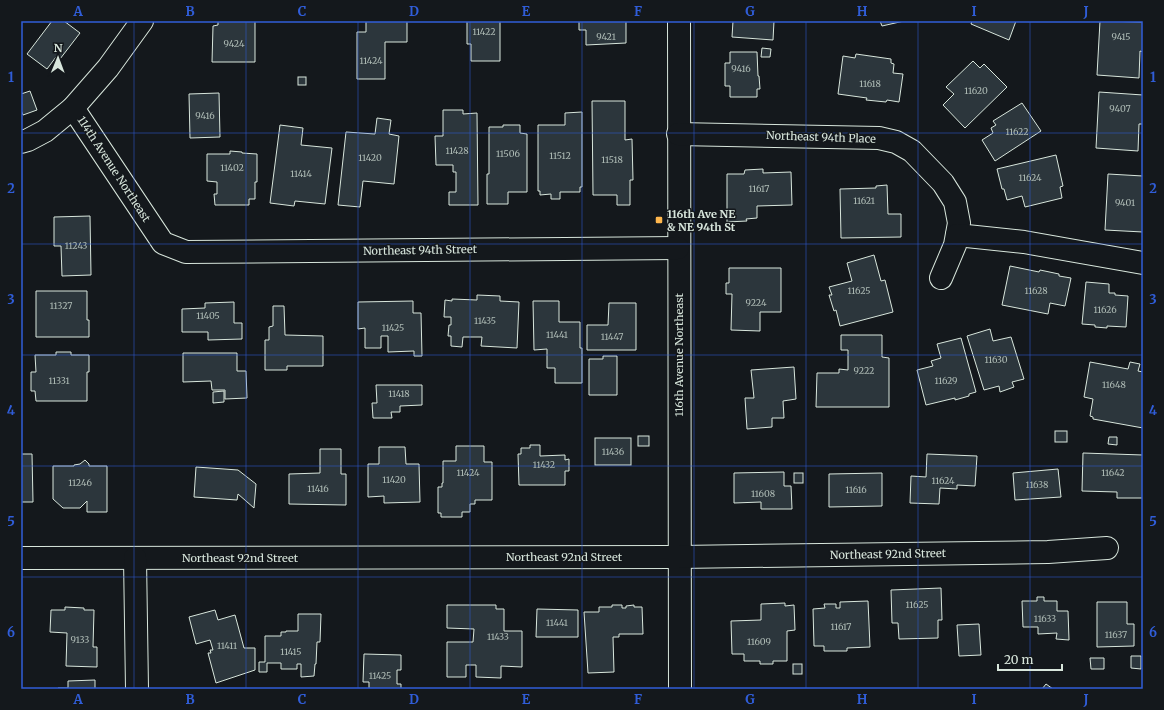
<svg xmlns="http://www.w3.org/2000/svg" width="1164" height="710" font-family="Merriweather,serif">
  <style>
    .building { fill: #2c363c; stroke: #d8e6dc }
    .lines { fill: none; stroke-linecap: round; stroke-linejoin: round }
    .minor-casing { stroke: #d8e6dc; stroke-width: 24 }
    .minor { stroke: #14181c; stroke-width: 22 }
    .grid { fill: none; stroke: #305dd8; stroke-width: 1; stroke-opacity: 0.55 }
    .poi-dot { fill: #ffb74d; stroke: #14181c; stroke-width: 1.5 }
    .labels { text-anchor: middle; stroke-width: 3; stroke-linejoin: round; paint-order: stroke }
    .number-label { font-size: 9px; fill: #adbab4 }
    .street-label { font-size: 11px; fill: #d8e6dc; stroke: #14181c }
    .poi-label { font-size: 11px; font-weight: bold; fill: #d8e6dc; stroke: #14181c; text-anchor: start }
    .neatline { fill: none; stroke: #305dd8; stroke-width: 1.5 }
    .grid-label { font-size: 13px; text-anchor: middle; font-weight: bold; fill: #305dd8 }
  </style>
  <rect width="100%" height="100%" fill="#14181c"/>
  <g class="building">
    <path d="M 52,21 L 64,21 L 80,33 L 60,59 L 56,57 L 47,69 L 27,54 Z"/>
    <path d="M 218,21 L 255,21 L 255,62 L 212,62 L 213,26 L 218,25 Z"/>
    <path d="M 366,21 L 407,21 L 407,42 L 385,42 L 385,79 L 357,79 L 357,32 L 366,32 Z"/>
    <path d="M 467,21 L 500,21 L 500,61 L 471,61 L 471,44 L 467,44 Z"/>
    <path d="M 579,21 L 626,21 L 626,43 L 586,45 L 586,30 L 579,30 Z"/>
    <path d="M 733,21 L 774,21 L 773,40 L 732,37 Z"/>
    <path d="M 880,21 L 904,21 L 882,26 Z"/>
    <path d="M 972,21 L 1016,21 L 1009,40 L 971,24 Z"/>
    <path d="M 1100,21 L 1143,22 L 1143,52 L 1140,51 L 1139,78 L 1097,75 Z"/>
    <path d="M 762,48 L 771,49 L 770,57 L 761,57 Z"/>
    <path d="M 730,52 L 757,52 L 758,76 L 759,76 L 760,89 L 757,89 L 757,97 L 730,97 L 730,86 L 725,86 L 725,63 L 730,63 Z"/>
    <path d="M 856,54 L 891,59 L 891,63 L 894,64 L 893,73 L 903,74 L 899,102 L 887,100 L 886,102 L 866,100 L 867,98 L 838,94 L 843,56 L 855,58 Z"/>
    <path d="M 973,61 L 980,68 L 984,64 L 1007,87 L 965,128 L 943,105 L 954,94 L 946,87 Z"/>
    <rect x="298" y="77" width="8" height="8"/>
    <path d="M 30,91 L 37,110 L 23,115 L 21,110 L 21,94 Z"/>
    <path d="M 1099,92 L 1143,95 L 1143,124 L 1139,124 L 1138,151 L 1096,148 Z"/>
    <path d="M 219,93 L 220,137 L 190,138 L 189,94 Z"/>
    <path d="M 592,101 L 625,101 L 625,140 L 632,139 L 633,180 L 630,180 L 630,205 L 617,205 L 617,195 L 593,195 Z"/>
    <path d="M 1022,103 L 1041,131 L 995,161 L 982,140 L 993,133 L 991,128 L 996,125 L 993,121 Z"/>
    <path d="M 443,110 L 463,110 L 463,114 L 477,113 L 478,205 L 449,205 L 449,192 L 456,192 L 456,172 L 453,172 L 453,165 L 436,165 L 435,136 L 443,136 Z"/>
    <path d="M 582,112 L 582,187 L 580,187 L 580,192 L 560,192 L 560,199 L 551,199 L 551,194 L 540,195 L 540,191 L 538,191 L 538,125 L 565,125 L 565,113 Z"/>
    <path d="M 377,118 L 391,120 L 389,134 L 399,136 L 394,184 L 363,181 L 360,207 L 338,205 L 346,132 L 375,134 Z"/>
    <path d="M 280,125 L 303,128 L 301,145 L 332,148 L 325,204 L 295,201 L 294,206 L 270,203 Z"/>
    <path d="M 503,125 L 520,125 L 520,133 L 527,134 L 527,192 L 508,192 L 508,204 L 487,204 L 487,174 L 489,174 L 489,127 L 503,127 Z"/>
    <path d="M 230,151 L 242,152 L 242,153 L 257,154 L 257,182 L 255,182 L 255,199 L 249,199 L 249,205 L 215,205 L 214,194 L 217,194 L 217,182 L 207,181 L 207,154 L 230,154 Z"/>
    <path d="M 1056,155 L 1063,186 L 1060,187 L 1062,198 L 1025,207 L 1022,196 L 1007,200 L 1004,189 L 1002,189 L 997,169 Z"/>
    <path d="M 763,169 L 763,173 L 791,172 L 792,205 L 757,206 L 757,218 L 746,219 L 747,221 L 727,222 L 727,174 L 744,174 L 745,170 Z"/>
    <path d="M 1108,174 L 1143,176 L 1143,232 L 1105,230 Z"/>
    <path d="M 887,185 L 888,214 L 901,214 L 901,237 L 841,238 L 840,189 L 876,188 L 876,186 Z"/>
    <path d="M 90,216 L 91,275 L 62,276 L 61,246 L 54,246 L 54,217 Z"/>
    <path d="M 874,255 L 881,281 L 885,280 L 893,312 L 840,326 L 836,310 L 834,311 L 829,295 L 832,295 L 829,287 L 852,281 L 847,263 Z"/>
    <path d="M 1010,266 L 1039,272 L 1040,270 L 1059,274 L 1059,276 L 1071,278 L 1065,306 L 1050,303 L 1048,314 L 1002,305 Z"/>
    <path d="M 729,268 L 781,268 L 781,312 L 760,312 L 760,331 L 731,330 L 732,294 L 726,294 L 726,283 L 729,283 Z"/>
    <path d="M 1086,282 L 1109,284 L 1109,293 L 1115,293 L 1115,295 L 1128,296 L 1126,327 L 1107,326 L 1107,328 L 1095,327 L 1095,325 L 1082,324 Z"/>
    <path d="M 36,291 L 87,291 L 87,320 L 89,320 L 89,337 L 36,337 Z"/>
    <path d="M 477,295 L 500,296 L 500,301 L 519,302 L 517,348 L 481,346 L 482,337 L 463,337 L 462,347 L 451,346 L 451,336 L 448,336 L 449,325 L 451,325 L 451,317 L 444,317 L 445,300 L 452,301 L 452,299 L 477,300 Z"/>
    <path d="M 413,301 L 413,313 L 421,313 L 422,356 L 414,356 L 414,351 L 388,352 L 388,336 L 381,336 L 381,348 L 365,348 L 365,328 L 358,329 L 358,302 Z"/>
    <path d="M 533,301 L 559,301 L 559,322 L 580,322 L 580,348 L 582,348 L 582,383 L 555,383 L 555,368 L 547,368 L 547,349 L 534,350 Z"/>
    <path d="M 234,302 L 234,323 L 242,323 L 242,339 L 208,340 L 208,332 L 182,332 L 182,309 L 205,308 L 205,303 Z"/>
    <path d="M 609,303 L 636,303 L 636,350 L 587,350 L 587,325 L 608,325 Z"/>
    <path d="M 273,306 L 284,306 L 285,335 L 323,336 L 323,366 L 287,366 L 287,370 L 265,370 L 265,340 L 269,340 L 269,327 L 273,326 Z"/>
    <path d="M 990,329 L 993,341 L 1011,337 L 1024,379 L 1012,382 L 1014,387 L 1000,392 L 999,386 L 984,390 L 967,336 Z"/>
    <path d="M 841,335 L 882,335 L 882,357 L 889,358 L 889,407 L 816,407 L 817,373 L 839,373 L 839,369 L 848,370 L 848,350 L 841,350 Z"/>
    <path d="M 961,338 L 976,392 L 969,394 L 969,396 L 955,400 L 955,398 L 926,405 L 917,370 L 933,366 L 931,361 L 941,358 L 937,344 Z"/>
    <path d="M 56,352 L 71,352 L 71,355 L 89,355 L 89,372 L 87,372 L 87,401 L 36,401 L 35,391 L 31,391 L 31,372 L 36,372 L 35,355 L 56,355 Z"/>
    <path d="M 183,353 L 237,353 L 237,371 L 246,371 L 247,398 L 225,399 L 225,390 L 212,390 L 211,381 L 183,382 Z"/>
    <path d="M 603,356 L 617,356 L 617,395 L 589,395 L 589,359 L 603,359 Z"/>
    <path d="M 1090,362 L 1128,369 L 1130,362 L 1140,364 L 1138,371 L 1143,372 L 1143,428 L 1093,419 L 1093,417 L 1090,416 L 1093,399 L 1084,397 Z"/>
    <path d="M 794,367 L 796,399 L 783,401 L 784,418 L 772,418 L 772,427 L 747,429 L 745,398 L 754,398 L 751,370 Z"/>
    <path d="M 376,385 L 422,385 L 422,405 L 400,406 L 400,412 L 391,412 L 392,418 L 373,418 L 372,403 L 377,403 Z"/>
    <path d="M 224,391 L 224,402 L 213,403 L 213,392 Z"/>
    <rect x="1055" y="431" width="12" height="11"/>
    <rect x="638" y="436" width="11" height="10"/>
    <path d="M 1109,437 L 1117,437 L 1117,445 L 1108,444 Z"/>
    <rect x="595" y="438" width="36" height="27"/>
    <path d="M 530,445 L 540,445 L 540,456 L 565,455 L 565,460 L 569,459 L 569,471 L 565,471 L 565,485 L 519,485 L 518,454 L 521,454 L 521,448 L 530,448 Z"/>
    <path d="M 456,446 L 484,446 L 484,462 L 492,462 L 492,500 L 475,500 L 475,504 L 470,504 L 470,512 L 462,512 L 462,517 L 441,517 L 441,513 L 438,513 L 438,487 L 442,487 L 442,483 L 443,483 L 443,461 L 456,461 Z"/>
    <path d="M 379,447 L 405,447 L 406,464 L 419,464 L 420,502 L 384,503 L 384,496 L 368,497 L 368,464 L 379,464 Z"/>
    <path d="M 320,449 L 341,449 L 341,474 L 346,474 L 346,505 L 289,504 L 289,474 L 320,473 Z"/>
    <path d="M 1083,453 L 1143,455 L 1143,498 L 1117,498 L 1117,492 L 1082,491 Z"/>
    <path d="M 21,454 L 32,454 L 33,502 L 21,502 Z"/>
    <path d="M 927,454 L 977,456 L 975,486 L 957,485 L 957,489 L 940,488 L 939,504 L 910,503 L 911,476 L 926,477 Z"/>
    <path d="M 85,460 L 89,464 L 89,466 L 107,466 L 107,512 L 87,512 L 87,501 L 80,508 L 63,508 L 53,499 L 53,466 L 74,466 L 74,465 L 80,464 Z"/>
    <path d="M 196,467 L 238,470 L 256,484 L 254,508 L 238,494 L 237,500 L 194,497 Z"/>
    <path d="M 1058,469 L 1061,497 L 1015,500 L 1013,473 Z"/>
    <path d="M 784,472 L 784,486 L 791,486 L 792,509 L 761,509 L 761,502 L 734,503 L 734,473 Z"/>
    <rect x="794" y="473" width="9" height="10"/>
    <path d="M 882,473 L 882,506 L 829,507 L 829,474 Z"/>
    <path d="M 941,588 L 942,620 L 938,620 L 938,638 L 899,639 L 898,623 L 892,623 L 891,590 Z"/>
    <path d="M 1037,597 L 1044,597 L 1044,601 L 1057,601 L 1057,611 L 1068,611 L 1069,640 L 1056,639 L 1057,633 L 1038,634 L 1038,627 L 1023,627 L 1022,601 L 1037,601 Z"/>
    <path d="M 868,601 L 870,647 L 847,648 L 847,651 L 824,651 L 824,646 L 814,646 L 813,609 L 825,608 L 824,604 L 836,604 L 836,608 L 840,608 L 840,602 Z"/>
    <path d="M 1097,602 L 1127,602 L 1127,624 L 1134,624 L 1134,646 L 1097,647 Z"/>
    <path d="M 785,603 L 785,606 L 794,605 L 795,630 L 787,631 L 787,661 L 773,661 L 773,664 L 760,664 L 760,661 L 744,661 L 744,654 L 732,654 L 731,621 L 761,620 L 761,604 Z"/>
    <path d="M 447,605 L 496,605 L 496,609 L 504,609 L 504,631 L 522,631 L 522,667 L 501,666 L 501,678 L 476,677 L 476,665 L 466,665 L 466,677 L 447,677 L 447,642 L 473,642 L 474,629 L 447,628 Z"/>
    <path d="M 612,605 L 622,605 L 622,608 L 626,608 L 626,606 L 634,605 L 634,607 L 642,607 L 643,634 L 619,634 L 619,637 L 613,637 L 614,672 L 588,673 L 584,612 L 599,612 L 599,607 L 612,607 Z"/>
    <path d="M 65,607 L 84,608 L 84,610 L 94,610 L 93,647 L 97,647 L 97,667 L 66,666 L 67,633 L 50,632 L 51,610 L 65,610 Z"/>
    <path d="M 537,609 L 578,610 L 578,637 L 536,637 Z"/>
    <path d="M 215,610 L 218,620 L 235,615 L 244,648 L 255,648 L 255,670 L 216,683 L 208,653 L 211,653 L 210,650 L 213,650 L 210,640 L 196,644 L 189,617 Z"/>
    <path d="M 298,614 L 321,614 L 320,642 L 317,642 L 316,664 L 315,664 L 314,676 L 301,677 L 301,664 L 297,664 L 297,669 L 281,669 L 281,663 L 267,663 L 267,672 L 259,672 L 259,662 L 265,662 L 265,636 L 281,636 L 281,632 L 286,632 L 286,631 L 298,631 Z"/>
    <path d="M 979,624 L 981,655 L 959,656 L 957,625 Z"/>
    <path d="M 364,654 L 401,655 L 401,670 L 397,670 L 397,684 L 401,684 L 401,689 L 369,689 L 369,682 L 363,682 Z"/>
    <path d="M 1131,656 L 1141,656 L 1141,669 L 1131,668 Z"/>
    <path d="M 1090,658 L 1104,658 L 1104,669 L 1091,669 Z"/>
    <rect x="793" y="664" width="9" height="10"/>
    <path d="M 95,680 L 95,689 L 58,689 L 58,688 L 68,688 L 68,681 Z"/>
    <path d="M 1046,684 L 1053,689 L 1042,689 Z"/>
  </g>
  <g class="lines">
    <g class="minor-casing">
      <g id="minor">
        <path d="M 679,21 L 680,689"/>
        <path d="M 73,108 L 163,243 L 186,252 L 678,248"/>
        <path d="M 678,134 L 879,138 L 896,142 L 912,151 L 943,183 L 955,202 L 959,223 L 955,245 L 941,278"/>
        <path d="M 21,142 L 28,140 L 45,131 L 73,108 L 108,68 L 142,21"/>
        <path d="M 957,235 L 1024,242 L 1143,263"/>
        <path d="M 21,558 L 679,557 L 1048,552 L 1107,548"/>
        <path d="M 135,558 L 137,689"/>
      </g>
    </g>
    <use href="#minor" class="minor"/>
  </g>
  <path class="grid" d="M 134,21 L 134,689M 246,21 L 246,689M 358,21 L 358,689M 470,21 L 470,689M 582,21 L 582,689M 694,21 L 694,689M 806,21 L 806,689M 918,21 L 918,689M 1030,21 L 1030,689M 21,133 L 1143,133M 21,244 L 1143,244M 21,355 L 1143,355M 21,466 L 1143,466M 21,577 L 1143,577"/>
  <rect class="poi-dot" x="655" y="216" width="8" height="8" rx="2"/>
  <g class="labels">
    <g class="number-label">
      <text x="484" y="35">11422</text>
      <text x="606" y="40">9421</text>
      <text x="1121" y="40">9415</text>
      <text x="234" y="47">9424</text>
      <text x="371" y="64">11424</text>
      <text x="741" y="72">9416</text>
      <text x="870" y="87">11618</text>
      <text x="976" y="94">11620</text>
      <text x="1120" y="112">9407</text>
      <text x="205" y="119">9416</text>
      <text x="1017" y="135">11622</text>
      <text x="457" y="154">11428</text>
      <text x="508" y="157">11506</text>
      <text x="560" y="159">11512</text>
      <text x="370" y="161">11420</text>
      <text x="612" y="163">11518</text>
      <text x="232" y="171">11402</text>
      <text x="301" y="177">11414</text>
      <text x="1030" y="181">11624</text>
      <text x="759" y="192">11617</text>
      <text x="864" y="204">11621</text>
      <text x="1125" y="206">9401</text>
      <text x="76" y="249">11243</text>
      <text x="859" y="294">11625</text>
      <text x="1036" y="294">11628</text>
      <text x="756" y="306">9224</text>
      <text x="61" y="309">11327</text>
      <text x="1105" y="313">11626</text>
      <text x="208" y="319">11405</text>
      <text x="485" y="324">11435</text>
      <text x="393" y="331">11425</text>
      <text x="557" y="338">11441</text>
      <text x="612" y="340">11447</text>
      <text x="996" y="363">11630</text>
      <text x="864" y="374">9222</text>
      <text x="59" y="384">11331</text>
      <text x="946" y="384">11629</text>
      <text x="1114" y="388">11648</text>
      <text x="399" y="397">11418</text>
      <text x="613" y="455">11436</text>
      <text x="544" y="468">11432</text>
      <text x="468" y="476">11424</text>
      <text x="1113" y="476">11642</text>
      <text x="394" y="483">11420</text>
      <text x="943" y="484">11624</text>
      <text x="80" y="486">11246</text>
      <text x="1037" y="488">11638</text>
      <text x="318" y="492">11416</text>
      <text x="856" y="493">11616</text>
      <text x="763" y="497">11608</text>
      <text x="917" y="608">11625</text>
      <text x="1045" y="622">11633</text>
      <text x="557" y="626">11441</text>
      <text x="841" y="630">11617</text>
      <text x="1116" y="638">11637</text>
      <text x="498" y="640">11433</text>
      <text x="80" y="643">9133</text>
      <text x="759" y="645">11609</text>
      <text x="227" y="649">11411</text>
      <text x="291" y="655">11415</text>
      <text x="380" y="679">11425</text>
    </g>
    <g class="street-label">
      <text transform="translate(821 137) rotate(2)" y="4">Northeast 94th Place</text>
      <text transform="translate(114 169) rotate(57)" y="4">114th Avenue Northeast</text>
      <text transform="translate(420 250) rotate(-1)" y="4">Northeast 94th Street</text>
      <text transform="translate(679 355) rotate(-90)" y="4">116th Avenue Northeast</text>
      <text transform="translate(888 554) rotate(-1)" y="4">Northeast 92nd Street</text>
      <text x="564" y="561">Northeast 92nd Street</text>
      <text x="240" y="562">Northeast 92nd Street</text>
    </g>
    <g class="poi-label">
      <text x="667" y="218">116th Ave NE<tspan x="667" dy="13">&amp; NE 94th St</tspan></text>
    </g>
  </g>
  <rect width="1164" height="710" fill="none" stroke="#14181c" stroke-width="44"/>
  <g transform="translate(58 58) rotate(1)" stroke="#14181c" stroke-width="3" paint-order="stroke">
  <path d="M0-3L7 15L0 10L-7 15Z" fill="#d8e6dc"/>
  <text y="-6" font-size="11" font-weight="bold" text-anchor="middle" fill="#d8e6dc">N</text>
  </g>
  <path d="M998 664v6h64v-6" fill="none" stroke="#d8e6dc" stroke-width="2"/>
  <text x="1004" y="664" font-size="12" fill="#d8e6dc" stroke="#14181c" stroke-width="3" paint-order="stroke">20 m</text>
  <rect x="22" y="22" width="1120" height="666" class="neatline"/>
  <g class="grid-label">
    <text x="78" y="16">A</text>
    <text x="190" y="16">B</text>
    <text x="302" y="16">C</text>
    <text x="414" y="16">D</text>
    <text x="526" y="16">E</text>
    <text x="638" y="16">F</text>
    <text x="750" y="16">G</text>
    <text x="862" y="16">H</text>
    <text x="974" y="16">I</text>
    <text x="1086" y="16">J</text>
    <text x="11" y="82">1</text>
    <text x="1153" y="82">1</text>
    <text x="11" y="193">2</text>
    <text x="1153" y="193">2</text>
    <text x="11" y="304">3</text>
    <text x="1153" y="304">3</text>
    <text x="11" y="415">4</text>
    <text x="1153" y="415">4</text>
    <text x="11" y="526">5</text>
    <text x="1153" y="526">5</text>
    <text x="11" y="637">6</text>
    <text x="1153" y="637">6</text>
    <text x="78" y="704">A</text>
    <text x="190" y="704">B</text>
    <text x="302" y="704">C</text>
    <text x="414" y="704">D</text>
    <text x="526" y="704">E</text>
    <text x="638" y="704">F</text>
    <text x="750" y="704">G</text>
    <text x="862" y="704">H</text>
    <text x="974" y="704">I</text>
    <text x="1086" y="704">J</text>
  </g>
</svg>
